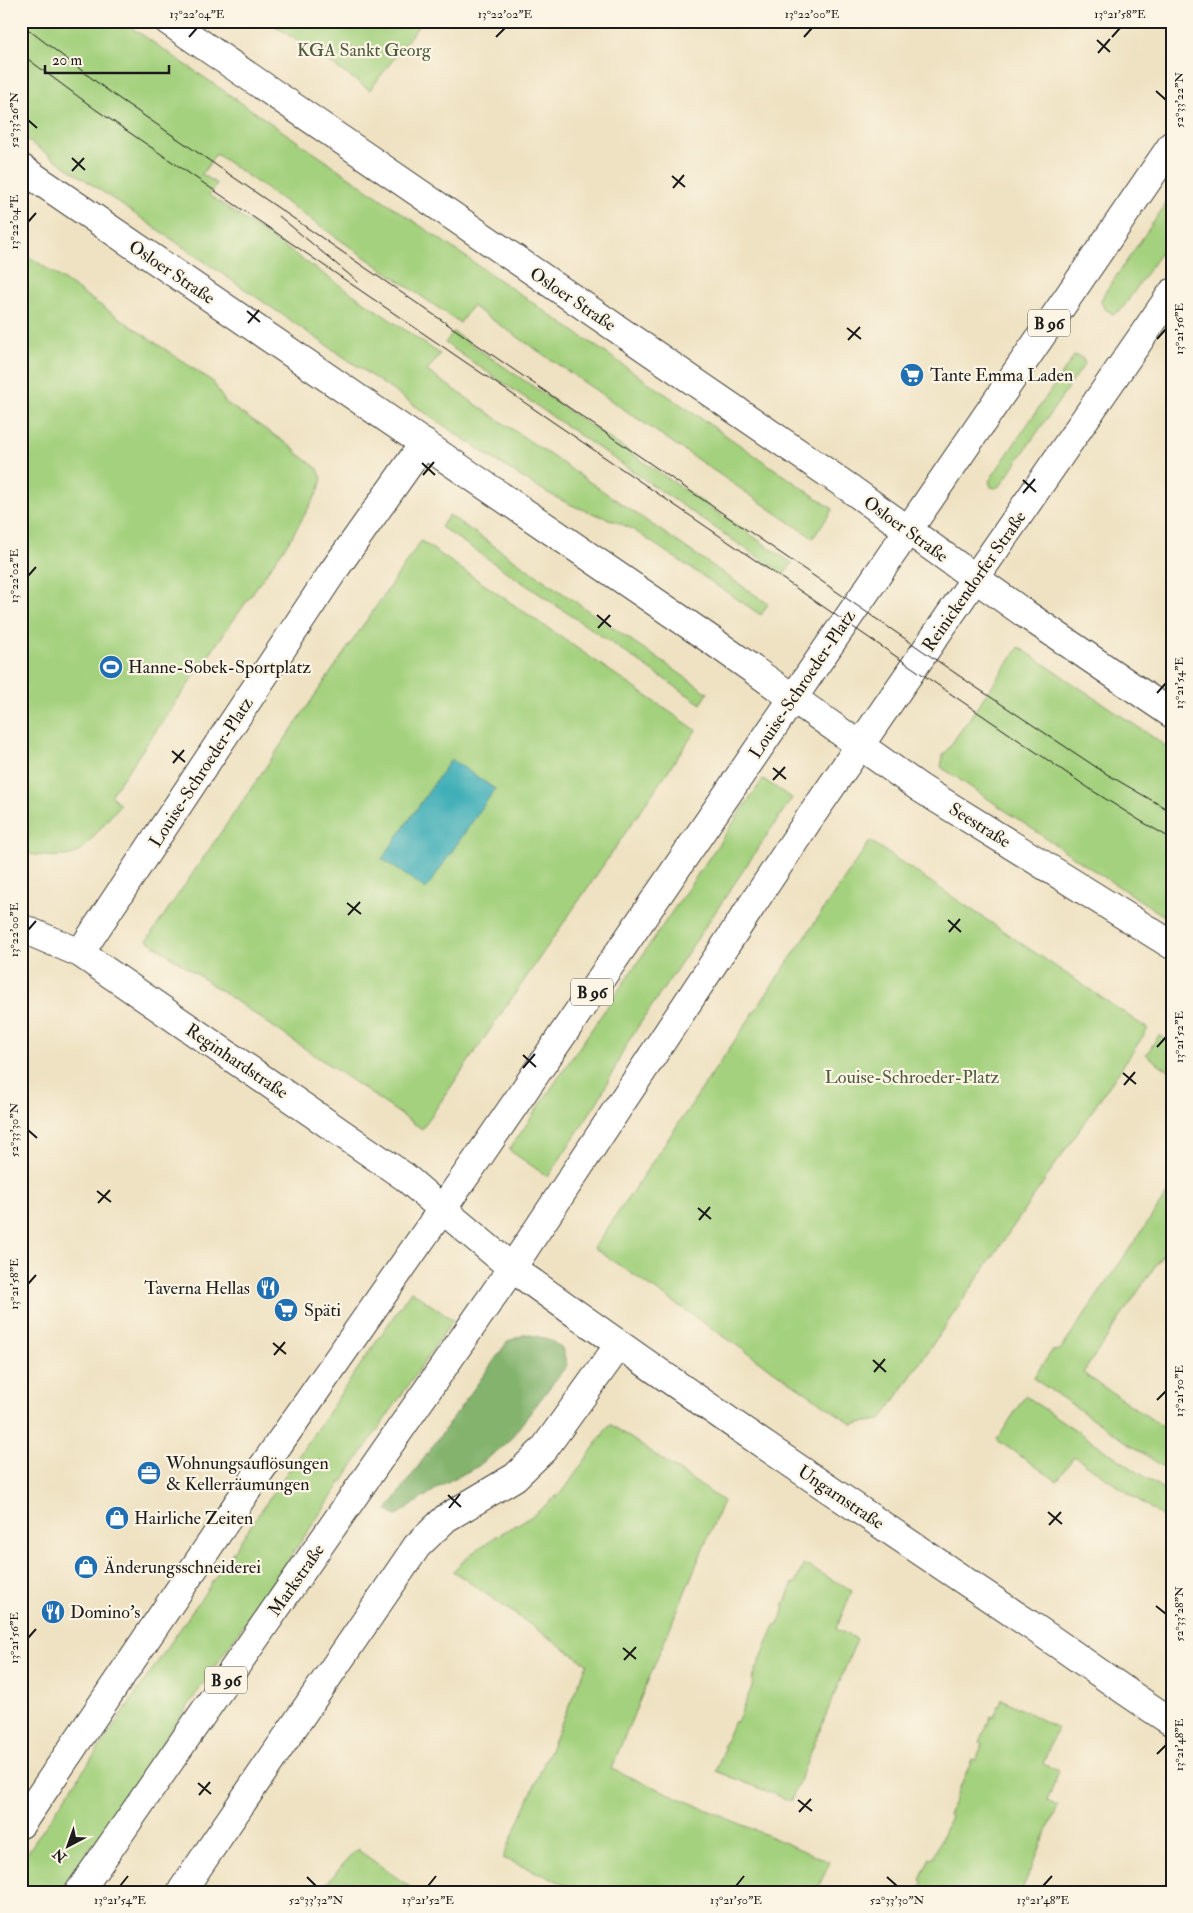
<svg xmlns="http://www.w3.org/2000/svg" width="1193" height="1913" font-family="'IM FELL Double Pica',serif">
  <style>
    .green { fill: #a4d17e; stroke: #60764d }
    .forest { fill: #83b36d; stroke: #506844 }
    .water { fill: #3daeb7; stroke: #2c656a }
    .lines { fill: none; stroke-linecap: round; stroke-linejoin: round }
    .minor-casing { stroke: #3c3a35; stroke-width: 30 }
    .major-casing { stroke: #3c3a35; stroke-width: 30 }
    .minor { stroke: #fff; stroke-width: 28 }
    .major { stroke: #fff; stroke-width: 28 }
    .tram { stroke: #1c1c1c; stroke-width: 1 }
    .ticks { fill: none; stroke: #1c1c1c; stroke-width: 2 }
    .labels { text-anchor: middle; stroke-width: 4.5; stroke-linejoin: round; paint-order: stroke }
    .shield { fill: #fcf5e5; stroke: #5f5d58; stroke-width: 1 }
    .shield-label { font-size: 16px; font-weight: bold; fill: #1c1c1c }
    .park-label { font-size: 18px; fill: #4c5b3e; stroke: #fcf5e5 }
    .street-label { font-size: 18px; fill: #1c1c1c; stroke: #fcf5e5 }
    .poi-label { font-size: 18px; fill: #1c1c1c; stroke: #fcf5e5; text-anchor: start }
    .neatline { fill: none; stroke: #1c1c1c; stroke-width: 2 }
    .ticks-label { font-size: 12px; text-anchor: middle; fill: #1c1c1c }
  </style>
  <rect width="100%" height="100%" fill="#fcf5e5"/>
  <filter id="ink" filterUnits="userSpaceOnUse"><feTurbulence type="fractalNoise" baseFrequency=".02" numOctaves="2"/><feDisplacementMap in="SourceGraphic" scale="10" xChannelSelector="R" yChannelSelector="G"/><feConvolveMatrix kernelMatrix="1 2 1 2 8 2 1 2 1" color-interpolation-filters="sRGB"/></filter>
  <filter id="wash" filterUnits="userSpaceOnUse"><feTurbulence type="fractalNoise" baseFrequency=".0096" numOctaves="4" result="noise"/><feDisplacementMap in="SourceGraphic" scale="20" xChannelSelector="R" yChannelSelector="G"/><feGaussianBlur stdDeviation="1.12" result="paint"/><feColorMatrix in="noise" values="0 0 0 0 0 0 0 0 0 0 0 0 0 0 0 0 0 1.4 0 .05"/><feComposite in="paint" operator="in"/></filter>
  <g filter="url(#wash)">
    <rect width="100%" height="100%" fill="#efe2c2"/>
    <g class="green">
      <path d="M 21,21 L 122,21 L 833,509 L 813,538 L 472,306 L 460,323 L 216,154 L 202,174 L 217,184 L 209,195 L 440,354 L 427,371 L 767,603 L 768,604 L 761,615 L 632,529 C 611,518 588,513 567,503 C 540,490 515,473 490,457 L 21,136 Z"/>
      <path d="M 268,21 L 422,21 L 370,90 Z"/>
      <path d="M 1172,195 L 1172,236 L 1122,309 L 1113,314 L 1104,308 L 1101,302 L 1104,294 Z"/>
      <path d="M 21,251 L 213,382 L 225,402 L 296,450 L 296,452 L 318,469 L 322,478 L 319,490 L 291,538 L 111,795 L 120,805 L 84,848 C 68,862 41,855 21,853 Z"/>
      <path d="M 453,332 L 792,563 L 784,575 L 445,343 Z"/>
      <path d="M 1074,356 L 1079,356 L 1083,359 L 1085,364 L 1082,368 L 1000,486 L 995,488 L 991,487 L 989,481 Z"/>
      <path d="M 449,515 L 708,693 L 701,704 L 441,527 Z"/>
      <path d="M 421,541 L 696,730 L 422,1129 L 147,940 Z"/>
      <path d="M 1019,647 L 1172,750 L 1172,921 L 1087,866 L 941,767 L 943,756 Z"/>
      <path d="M 763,779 L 792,798 L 629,1040 L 599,1099 L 548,1177 L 509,1150 Z"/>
      <path d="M 870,841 L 1148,1029 L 881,1420 L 852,1424 L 594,1248 Z"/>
      <path d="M 1159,1035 L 1172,1044 L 1172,1073 L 1146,1055 Z"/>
      <path d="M 1172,1187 L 1172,1241 L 1083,1373 L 1172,1433 L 1172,1473 L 1033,1378 L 1052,1351 L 1060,1350 Z"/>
      <path d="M 411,1291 L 453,1320 L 60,1892 L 21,1892 L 21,1862 Z"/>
      <path d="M 1025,1396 L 1172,1495 L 1172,1523 L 1074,1456 L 1057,1481 L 997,1440 Z"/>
      <path d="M 610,1424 L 723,1501 L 611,1769 L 830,1862 L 816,1892 L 583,1892 L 503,1858 L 587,1664 L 453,1571 L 472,1553 L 495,1537 L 532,1516 L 564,1490 Z"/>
      <path d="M 804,1564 L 852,1591 L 836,1629 L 857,1639 L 791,1801 L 716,1771 L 725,1748 L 723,1747 L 734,1721 L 737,1722 L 754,1682 L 752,1680 L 775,1625 L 777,1626 L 785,1608 L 783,1607 L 793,1583 L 795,1584 Z"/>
      <path d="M 1002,1699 L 1057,1728 L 1043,1764 L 1059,1771 L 1047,1801 L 1058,1806 L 1021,1892 L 918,1892 L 923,1882 L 920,1880 L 930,1857 L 933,1858 L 951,1816 L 948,1815 L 972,1759 L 976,1760 L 983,1743 L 980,1742 L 991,1716 L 994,1717 Z"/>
      <path d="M 358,1849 L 358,1850 L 417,1892 L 319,1892 L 354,1852 Z"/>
    </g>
    <path class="forest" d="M 526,1334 L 548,1339 L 562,1348 L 567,1365 L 507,1443 L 477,1467 L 445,1483 L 396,1516 L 387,1510 L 508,1341 Z"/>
    <path class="water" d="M 451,759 L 495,789 L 426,889 L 382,859 Z"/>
  </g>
  <g filter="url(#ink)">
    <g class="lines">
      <g class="minor-casing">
        <g id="minor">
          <path d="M 21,928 L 80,953 L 405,1177 L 442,1209"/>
          <path d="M 80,953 L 332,573 L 424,443"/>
          <path d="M 512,1268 C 681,1390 853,1506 1026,1622 C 1075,1655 1122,1690 1172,1722"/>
          <path d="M 181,1892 L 417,1546 L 446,1518 L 515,1477 L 544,1449 L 619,1345"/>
        </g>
      </g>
      <g class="major-casing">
        <g id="major">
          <path d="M 168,21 L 848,487 L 1024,613 L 1172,714"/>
          <path d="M 21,168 L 714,642 L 920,788 L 1172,945"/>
          <path d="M 442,1209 L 512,1268"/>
          <path d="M 21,1824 L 255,1478 L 480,1155 L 1172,145"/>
          <path d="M 79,1892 L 512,1268 L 809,819 L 1172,293"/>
        </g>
      </g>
      <use href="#minor" class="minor"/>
      <use href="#major" class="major"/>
      <g class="tram">
        <path d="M 21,24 L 111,93 L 974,686 L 1105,773 L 1172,812"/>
        <path d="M 21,54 L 95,109 L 1093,791 L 1139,820 L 1172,839"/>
        <path d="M 279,216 L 358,282"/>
      </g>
    </g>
  </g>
  <path class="ticks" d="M 189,37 L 197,28M 496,37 L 505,28M 804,37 L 812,28M 1112,37 L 1120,28M 1097,40 L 1110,52M 1098,53 L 1110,39M 1156,91 L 1166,100M 28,120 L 37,128M 72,158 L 85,170M 72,171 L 84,158M 672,176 L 685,187M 673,188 L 684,175M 28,222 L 36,213M 247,311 L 260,322M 248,323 L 259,310M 847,328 L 861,339M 1157,339 L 1166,329M 848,340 L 860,327M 422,463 L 435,475M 423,475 L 434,462M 1023,480 L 1036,492M 1023,493 L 1035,479M 28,576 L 36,567M 597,615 L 611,627M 598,628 L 610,615M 1157,693 L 1166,683M 172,751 L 185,762M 173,763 L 184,750M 773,768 L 786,779M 773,780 L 785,767M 347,903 L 361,914M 348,915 L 360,902M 948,920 L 961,932M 28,930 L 36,921M 949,932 L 960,919M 1157,1047 L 1166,1037M 523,1055 L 536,1067M 523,1068 L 535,1054M 1123,1073 L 1136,1084M 1124,1085 L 1135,1072M 28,1130 L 37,1138M 97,1191 L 111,1202M 98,1203 L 110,1190M 698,1208 L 711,1219M 699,1220 L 710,1207M 28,1284 L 36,1275M 273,1343 L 286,1354M 274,1355 L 285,1342M 873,1360 L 886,1372M 874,1372 L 885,1359M 1157,1400 L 1166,1391M 448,1495 L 461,1507M 449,1508 L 460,1494M 1048,1512 L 1062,1524M 1049,1525 L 1061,1512M 1156,1606 L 1166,1614M 28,1638 L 36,1629M 623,1648 L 636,1659M 624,1660 L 636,1647M 1157,1754 L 1166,1745M 198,1783 L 211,1794M 199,1795 L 210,1782M 798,1800 L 812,1811M 799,1812 L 811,1799M 307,1877 L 316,1886M 887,1877 L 897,1886M 120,1886 L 128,1876M 428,1886 L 436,1876M 736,1886 L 744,1876M 1043,1886 L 1052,1876"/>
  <defs>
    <g id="supermarket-disc" transform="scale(1.25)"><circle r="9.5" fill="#1f6fb2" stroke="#fcf5e5"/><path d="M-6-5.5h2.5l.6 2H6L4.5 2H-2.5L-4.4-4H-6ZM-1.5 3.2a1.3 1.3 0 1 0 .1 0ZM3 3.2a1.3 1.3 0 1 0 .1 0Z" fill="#fff"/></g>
    <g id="stadium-disc" transform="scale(1.25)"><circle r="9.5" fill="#1f6fb2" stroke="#fcf5e5"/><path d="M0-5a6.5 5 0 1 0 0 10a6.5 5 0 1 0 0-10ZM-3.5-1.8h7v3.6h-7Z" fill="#fff"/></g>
    <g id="restaurant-disc" transform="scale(1.25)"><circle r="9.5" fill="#1f6fb2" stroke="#fcf5e5"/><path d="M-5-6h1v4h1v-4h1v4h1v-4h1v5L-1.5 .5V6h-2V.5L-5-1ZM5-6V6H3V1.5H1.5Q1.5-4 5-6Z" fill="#fff"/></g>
    <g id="office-disc" transform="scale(1.25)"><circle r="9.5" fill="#1f6fb2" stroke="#fcf5e5"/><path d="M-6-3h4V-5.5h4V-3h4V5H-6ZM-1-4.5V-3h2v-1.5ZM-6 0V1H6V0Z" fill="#fff"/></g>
    <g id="shop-disc" transform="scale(1.25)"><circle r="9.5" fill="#1f6fb2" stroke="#fcf5e5"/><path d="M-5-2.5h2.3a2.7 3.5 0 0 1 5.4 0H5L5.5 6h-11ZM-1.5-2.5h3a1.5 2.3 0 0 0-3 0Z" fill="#fff"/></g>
  </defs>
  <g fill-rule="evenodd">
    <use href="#supermarket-disc" x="912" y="375"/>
    <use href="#stadium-disc" x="111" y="667"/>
    <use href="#restaurant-disc" x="268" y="1288"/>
    <use href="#supermarket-disc" x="286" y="1310"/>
    <use href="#office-disc" x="149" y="1473"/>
    <use href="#shop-disc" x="117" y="1518"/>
    <use href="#shop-disc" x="86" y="1567"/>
    <use href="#restaurant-disc" x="53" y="1612"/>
  </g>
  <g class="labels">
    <g class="shield">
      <rect x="1028" y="309.5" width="42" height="27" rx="4"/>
      <rect x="571" y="978.5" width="42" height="27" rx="4"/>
      <rect x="205" y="1666.5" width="42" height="27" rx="4"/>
    </g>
    <g class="shield-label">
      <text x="1049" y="329">B 96</text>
      <text x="592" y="998">B 96</text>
      <text x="226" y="1686">B 96</text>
    </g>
    <g class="park-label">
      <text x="364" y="56">KGA Sankt Georg</text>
      <text x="912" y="1083">Louise-Schroeder-Platz</text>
    </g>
    <g class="street-label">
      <text transform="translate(172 272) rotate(34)" y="6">Osloer Straße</text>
      <text transform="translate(573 299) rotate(34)" y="6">Osloer Straße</text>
      <text transform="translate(906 529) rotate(36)" y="6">Osloer Straße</text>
      <text transform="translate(974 581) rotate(-55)" y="6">Reinickendorfer Straße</text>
      <text transform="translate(802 684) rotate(-56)" y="6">Louise-Schroeder-Platz</text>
      <text transform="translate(201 772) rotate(-57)" y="6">Louise-Schroeder-Platz</text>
      <text transform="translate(980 825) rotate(32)" y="6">Seestraße</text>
      <text transform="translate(237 1061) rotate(34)" y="6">Reginhardstraße</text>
      <text transform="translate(841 1497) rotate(34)" y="6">Ungarnstraße</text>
      <text transform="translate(296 1580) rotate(-55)" y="6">Markstraße</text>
    </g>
    <g class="poi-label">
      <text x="930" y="381">Tante Emma Laden</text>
      <text x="128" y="673">Hanne-Sobek-Sportplatz</text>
      <text x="250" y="1294" text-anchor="end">Taverna Hellas</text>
      <text x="304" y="1316">Späti</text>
      <text x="166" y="1469">Wohnungsauflösungen<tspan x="166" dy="21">&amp; Kellerräumungen</tspan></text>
      <text x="134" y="1524">Hairliche Zeiten</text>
      <text x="104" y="1573">Änderungsschneiderei</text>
      <text x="70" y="1618">Domino's</text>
    </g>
  </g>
  <rect width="1193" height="1913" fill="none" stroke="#fcf5e5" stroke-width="55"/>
  <g transform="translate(68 1846) rotate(221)" stroke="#fcf5e5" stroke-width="4" paint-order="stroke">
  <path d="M0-4L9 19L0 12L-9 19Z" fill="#1c1c1c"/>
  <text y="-8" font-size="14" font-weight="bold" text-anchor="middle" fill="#1c1c1c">N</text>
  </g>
  <path d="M45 65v8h124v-8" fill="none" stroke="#1c1c1c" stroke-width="2.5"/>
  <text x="52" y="65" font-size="15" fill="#1c1c1c" stroke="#fcf5e5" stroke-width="4" paint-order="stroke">20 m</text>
  <rect x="28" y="28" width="1138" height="1858" class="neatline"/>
  <g class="ticks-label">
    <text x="197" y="18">13°22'04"E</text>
    <text x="505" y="18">13°22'02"E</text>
    <text x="812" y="18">13°22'00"E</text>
    <text x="1120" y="18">13°21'58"E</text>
    <text transform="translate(1179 100) rotate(-90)" y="4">52°33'22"N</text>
    <text transform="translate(14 120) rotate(-90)" y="4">52°33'26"N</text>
    <text transform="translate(14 222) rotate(-90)" y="4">13°22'04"E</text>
    <text transform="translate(1179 329) rotate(-90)" y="4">13°21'56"E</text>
    <text transform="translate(14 576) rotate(-90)" y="4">13°22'02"E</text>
    <text transform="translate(1179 683) rotate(-90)" y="4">13°21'54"E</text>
    <text transform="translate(14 930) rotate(-90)" y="4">13°22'00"E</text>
    <text transform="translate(1179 1037) rotate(-90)" y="4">13°21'52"E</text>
    <text transform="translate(14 1130) rotate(-90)" y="4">52°33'30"N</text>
    <text transform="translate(14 1284) rotate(-90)" y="4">13°21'58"E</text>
    <text transform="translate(1179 1391) rotate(-90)" y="4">13°21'50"E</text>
    <text transform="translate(1179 1614) rotate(-90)" y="4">52°33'28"N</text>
    <text transform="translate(14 1638) rotate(-90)" y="4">13°21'56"E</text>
    <text transform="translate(1179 1745) rotate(-90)" y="4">13°21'48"E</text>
    <text x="120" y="1904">13°21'54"E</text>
    <text x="316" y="1904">52°33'32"N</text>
    <text x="428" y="1904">13°21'52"E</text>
    <text x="736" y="1904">13°21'50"E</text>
    <text x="897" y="1904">52°33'30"N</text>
    <text x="1043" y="1904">13°21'48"E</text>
  </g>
</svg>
